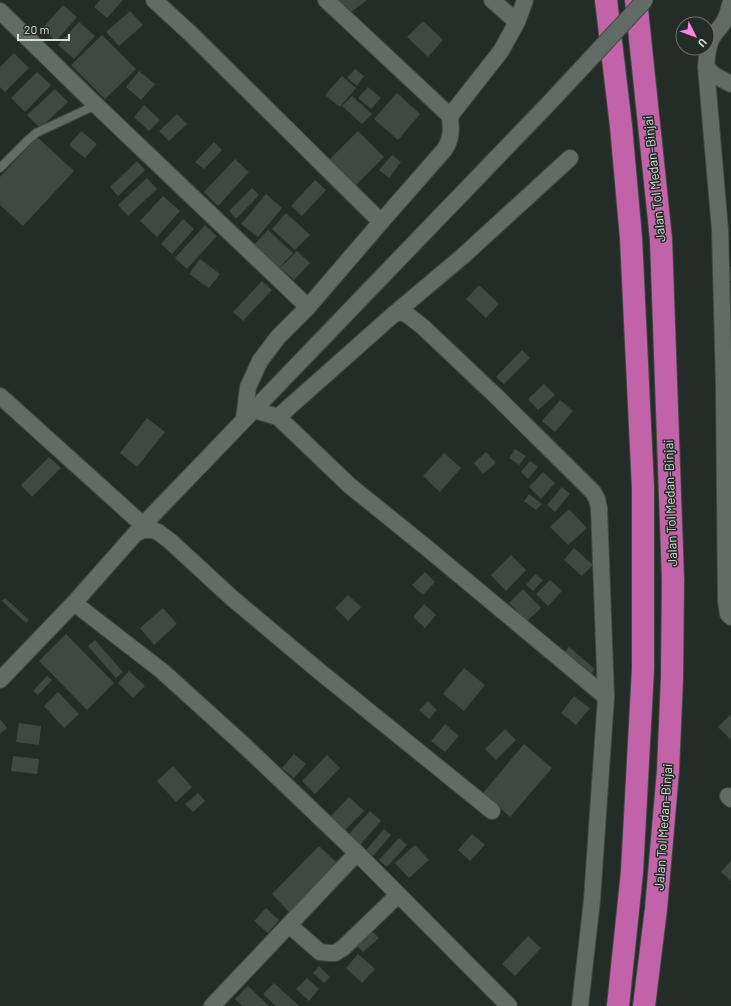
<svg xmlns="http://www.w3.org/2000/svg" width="731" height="1006" font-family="Barlow,sans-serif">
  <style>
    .building { fill: #3f4944 }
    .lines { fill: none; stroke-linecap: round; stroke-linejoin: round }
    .lane-casing { stroke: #414945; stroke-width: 10 }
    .street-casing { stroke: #414945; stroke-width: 18 }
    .highway-casing { stroke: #414945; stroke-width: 24 }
    .lane { stroke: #626c66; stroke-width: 8 }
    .street { stroke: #626c66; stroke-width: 16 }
    .highway { stroke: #c263a9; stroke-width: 22 }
    .street-bridge-casing { stroke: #414945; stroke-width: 18; stroke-linecap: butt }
    .street-bridge { stroke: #626c66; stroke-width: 16 }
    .labels { text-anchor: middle; stroke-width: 3; stroke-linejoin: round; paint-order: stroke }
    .street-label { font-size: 13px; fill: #d9dedb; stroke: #232c27 }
  </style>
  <rect width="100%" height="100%" fill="#232c27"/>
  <g class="building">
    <path d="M 100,0 L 123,0 L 107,18 L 94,7 Z"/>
    <path d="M 336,0 L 367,0 L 347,15 Z"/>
    <path d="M 63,5 L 77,17 L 56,41 L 42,29 Z"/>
    <path d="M 130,11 L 143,25 L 119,46 L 106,32 Z"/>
    <path d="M 423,21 L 443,40 L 428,57 L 407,37 Z"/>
    <path d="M 79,22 L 95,36 L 74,59 L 58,45 Z"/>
    <path d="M 102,35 L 136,69 L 105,99 L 71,65 Z"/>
    <path d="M 14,53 L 29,68 L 5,92 L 0,87 L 0,67 Z"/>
    <path d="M 355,69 L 364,76 L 357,86 L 347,78 Z"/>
    <path d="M 139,71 L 155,84 L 141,100 L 126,87 Z"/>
    <path d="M 37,72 L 51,85 L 25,112 L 11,98 Z"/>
    <path d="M 342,76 L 356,88 L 340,107 L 325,95 Z"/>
    <path d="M 368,87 L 381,98 L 371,109 L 358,98 Z"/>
    <path d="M 55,89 L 68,102 L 40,128 L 27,115 Z"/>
    <path d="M 397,93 L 420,114 L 398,140 L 374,119 Z"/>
    <path d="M 352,96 L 372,114 L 362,124 L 342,106 Z"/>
    <path d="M 144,105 L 160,120 L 149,131 L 134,117 Z"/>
    <path d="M 177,114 L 187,124 L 169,141 L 159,131 Z"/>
    <path d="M 81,131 L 97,144 L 85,158 L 69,145 Z"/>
    <path d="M 358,131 L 384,157 L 352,189 L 326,163 Z"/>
    <path d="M 37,137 L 74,171 L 23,226 L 0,205 L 0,177 Z"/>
    <path d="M 214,142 L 222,150 L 204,169 L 195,162 Z"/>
    <path d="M 392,155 L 401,162 L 389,178 L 379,170 Z"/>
    <path d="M 235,159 L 249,172 L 218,206 L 204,192 Z"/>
    <path d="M 137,161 L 145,170 L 118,196 L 110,187 Z"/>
    <path d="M 147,178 L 157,189 L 128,216 L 118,205 Z"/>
    <path d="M 315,180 L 326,190 L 302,216 L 291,206 Z"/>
    <path d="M 252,188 L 259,195 L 236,219 L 229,211 Z"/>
    <path d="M 266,194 L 282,208 L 258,237 L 241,224 Z"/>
    <path d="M 163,196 L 180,211 L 157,237 L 140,221 Z"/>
    <path d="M 286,213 L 310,235 L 295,250 L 272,229 Z"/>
    <path d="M 183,219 L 194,229 L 172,254 L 161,244 Z"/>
    <path d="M 205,225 L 217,236 L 187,269 L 175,258 Z"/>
    <path d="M 268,230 L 293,253 L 279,268 L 254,245 Z"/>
    <path d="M 297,251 L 310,263 L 294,280 L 280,268 Z"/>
    <path d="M 200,259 L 220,274 L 209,288 L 189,274 Z"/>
    <path d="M 731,266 L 731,281 L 724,274 Z"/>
    <path d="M 262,281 L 272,290 L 243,321 L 233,312 Z"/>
    <path d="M 479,285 L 499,304 L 486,318 L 466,299 Z"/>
    <path d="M 522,350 L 530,358 L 504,384 L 496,377 Z"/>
    <path d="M 544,384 L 555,395 L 538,410 L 528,399 Z"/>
    <path d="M 560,400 L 573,411 L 555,432 L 542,421 Z"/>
    <path d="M 147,418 L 165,432 L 137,467 L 120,453 Z"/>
    <path d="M 515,449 L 526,456 L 519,465 L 509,458 Z"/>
    <path d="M 486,452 L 496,463 L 483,474 L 474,463 Z"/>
    <path d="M 444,453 L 461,468 L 440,492 L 423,476 Z"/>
    <path d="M 49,457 L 61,468 L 32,497 L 21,485 Z"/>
    <path d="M 530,461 L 538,467 L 528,479 L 521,472 Z"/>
    <path d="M 543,472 L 555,483 L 541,499 L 529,487 Z"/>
    <path d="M 562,487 L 570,494 L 555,512 L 547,505 Z"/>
    <path d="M 529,494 L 542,504 L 536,510 L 524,501 Z"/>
    <path d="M 569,509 L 587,528 L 568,545 L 550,527 Z"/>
    <path d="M 574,548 L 593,565 L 582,576 L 564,560 Z"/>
    <path d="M 511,555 L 526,570 L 506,591 L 491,575 Z"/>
    <path d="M 425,572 L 435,582 L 423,595 L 412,585 Z"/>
    <path d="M 535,574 L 543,580 L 533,591 L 526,585 Z"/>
    <path d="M 550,580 L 562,591 L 548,606 L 536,594 Z"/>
    <path d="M 523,589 L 541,608 L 527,621 L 509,603 Z"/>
    <path d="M 348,595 L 361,607 L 348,621 L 335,608 Z"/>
    <path d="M 5,598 L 29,620 L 26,623 L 2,601 Z"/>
    <path d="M 424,604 L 436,615 L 425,628 L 413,617 Z"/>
    <path d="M 163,608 L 177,624 L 154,645 L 140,628 Z"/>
    <path d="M 66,634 L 114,683 L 87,710 L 39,661 Z"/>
    <path d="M 95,640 L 123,672 L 116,678 L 88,646 Z"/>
    <path d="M 569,647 L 595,669 L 589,676 L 563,654 Z"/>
    <path d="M 464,668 L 485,685 L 464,711 L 443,694 Z"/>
    <path d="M 129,671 L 145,686 L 133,698 L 118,683 Z"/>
    <path d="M 47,676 L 52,680 L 38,695 L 33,691 Z"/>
    <path d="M 58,692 L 79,714 L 64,728 L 44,706 Z"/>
    <path d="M 574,696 L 590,708 L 576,725 L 561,713 Z"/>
    <path d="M 428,701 L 437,710 L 429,719 L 419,710 Z"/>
    <path d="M 731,714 L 731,740 L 718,727 Z"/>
    <path d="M 0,719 L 7,728 L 0,734 Z"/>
    <path d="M 19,723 L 41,726 L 39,745 L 16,742 Z"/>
    <path d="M 445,724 L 459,736 L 445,752 L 431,741 Z"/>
    <path d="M 505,729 L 516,740 L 496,760 L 485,749 Z"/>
    <path d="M 524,744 L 552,768 L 510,817 L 483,793 Z"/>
    <path d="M 294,754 L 306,764 L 294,778 L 282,768 Z"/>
    <path d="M 327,755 L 340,768 L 315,794 L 302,781 Z"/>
    <path d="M 13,756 L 39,759 L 37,774 L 11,771 Z"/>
    <path d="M 173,766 L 192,787 L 176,802 L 157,781 Z"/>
    <path d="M 198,793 L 205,801 L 193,812 L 185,804 Z"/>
    <path d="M 349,797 L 364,811 L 345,830 L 331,816 Z"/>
    <path d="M 370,811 L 381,821 L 359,846 L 347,836 Z"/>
    <path d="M 384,829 L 391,835 L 373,856 L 366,850 Z"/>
    <path d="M 472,834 L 485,845 L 470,861 L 458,850 Z"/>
    <path d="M 399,838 L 407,845 L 387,867 L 379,860 Z"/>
    <path d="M 415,845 L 429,860 L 409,878 L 395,863 Z"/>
    <path d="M 319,846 L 338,864 L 290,913 L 272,894 Z"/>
    <path d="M 731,860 L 731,881 L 721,872 Z"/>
    <path d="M 266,908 L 279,920 L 268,933 L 254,921 Z"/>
    <path d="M 373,932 L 379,938 L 363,952 L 357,946 Z"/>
    <path d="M 528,936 L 541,948 L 515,976 L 502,964 Z"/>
    <path d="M 358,954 L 375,969 L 362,983 L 346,968 Z"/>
    <path d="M 319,966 L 330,977 L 324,983 L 313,973 Z"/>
    <path d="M 307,978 L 319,989 L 309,1001 L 296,989 Z"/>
    <path d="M 274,983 L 299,1006 L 276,1006 L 263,994 Z"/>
    <path d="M 248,986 L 269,1006 L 242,1006 L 235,999 Z"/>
  </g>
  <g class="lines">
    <g class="lane-casing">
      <path id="lane" d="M 0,168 L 29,139 L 36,133 L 96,105"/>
    </g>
    <g class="street-casing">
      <g id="street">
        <path d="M 154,0 L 192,35 L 381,222"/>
        <path d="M 492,0 L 517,22"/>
        <path d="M 731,2 C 729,7 728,13 726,18 C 723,25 718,29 713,36 C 707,45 707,56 706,67 L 720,230 L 724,386 L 726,601 L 728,614 L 731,617"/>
        <path d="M 0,11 L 96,105 L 308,307"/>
        <path d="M 706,67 L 714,75 L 731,84"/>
        <path d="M 450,116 L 501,51 L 517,22 L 525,0"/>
        <path d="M 394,314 L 403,312 L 409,316 L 423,327 L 497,397 L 593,492 L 597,499 L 599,508 L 606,697 L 592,900 L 580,1006"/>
        <path d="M 0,396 L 143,525"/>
        <path d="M 254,410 L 278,417 L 349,485 L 427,548 L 606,697"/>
        <path d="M 278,417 L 394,314 L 463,256 L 570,158"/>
        <path d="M 244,420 L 248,387 L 260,361 L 278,337 L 308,307 L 381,222 L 445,149 C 452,138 451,129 450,116 L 326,0"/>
        <path d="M 137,533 L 143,530 L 153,530 L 158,532 L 170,541 L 232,598 L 319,671 L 492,811"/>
        <path d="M 74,603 L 162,671 L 246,747 L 357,853 L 509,1006"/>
        <path d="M 0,680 L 74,603 L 143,525 L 553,99"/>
        <path d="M 728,796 L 731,799"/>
        <path d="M 289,925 L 320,952 L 329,953 L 335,953 L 343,948 L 398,895"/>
        <path d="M 212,1006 L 357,853"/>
      </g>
    </g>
    <g class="highway-casing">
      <g id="highway">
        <path d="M 606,0 L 621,126 L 631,238 L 643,488 L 643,669 L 632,872 L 618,1006"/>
        <path d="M 636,0 L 661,239 L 673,580 L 672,678 L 668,771 L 656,909 L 644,1006"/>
      </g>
    </g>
    <use href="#lane" class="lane"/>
    <use href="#street" class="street"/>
    <use href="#highway" class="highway"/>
    <g class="street-bridge-casing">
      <path id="street-bridge" d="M 553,99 L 645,0"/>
    </g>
    <use href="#street-bridge" class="street-bridge"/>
  </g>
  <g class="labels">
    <g class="street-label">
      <text transform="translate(654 179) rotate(-96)" y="5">Jalan Tol Medan–Binjai</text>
      <text transform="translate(670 503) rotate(-92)" y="5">Jalan Tol Medan–Binjai</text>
      <text transform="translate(663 827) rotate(-86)" y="5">Jalan Tol Medan–Binjai</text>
    </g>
  </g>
  <g transform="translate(695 36) rotate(132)"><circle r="19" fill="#232c27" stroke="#6c736f"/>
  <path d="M0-3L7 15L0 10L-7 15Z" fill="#ff85df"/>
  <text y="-6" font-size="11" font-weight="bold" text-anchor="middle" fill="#d9dedb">U</text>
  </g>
  <path d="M18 34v6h51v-6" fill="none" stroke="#d9dedb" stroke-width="2"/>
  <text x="24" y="34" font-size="12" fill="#d9dedb" stroke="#232c27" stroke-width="3" paint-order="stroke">20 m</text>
</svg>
